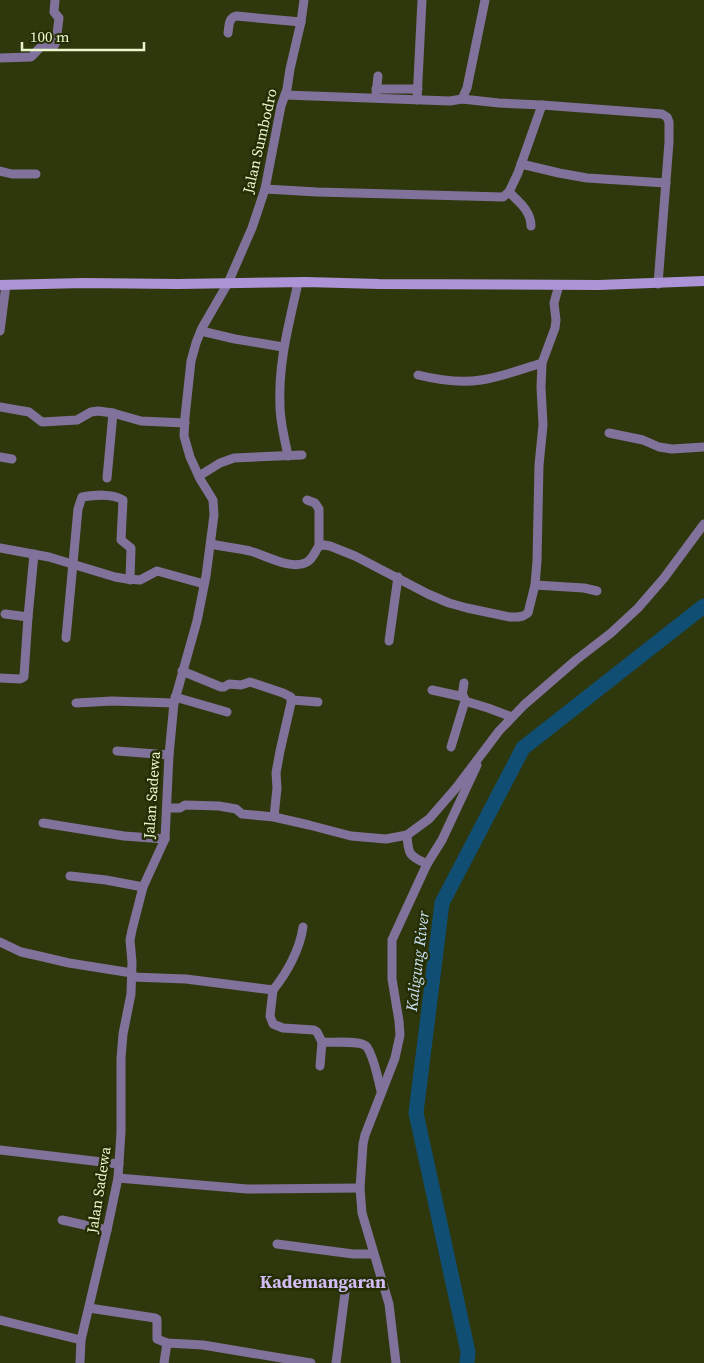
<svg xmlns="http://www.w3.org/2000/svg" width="704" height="1363" font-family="'Source Serif 4',serif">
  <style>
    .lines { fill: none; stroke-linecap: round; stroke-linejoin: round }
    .river { stroke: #104e73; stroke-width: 15 }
    .minor { stroke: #81729b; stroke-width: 9 }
    .secondary { stroke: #ac94d6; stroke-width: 10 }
    .labels { text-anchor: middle; stroke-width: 5; stroke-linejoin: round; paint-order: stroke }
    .street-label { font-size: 15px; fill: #eaf6ce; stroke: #252e02 }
    .water-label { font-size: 16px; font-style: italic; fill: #c9e0f2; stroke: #252e02 }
    .quarter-label { font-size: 18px; font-weight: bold; fill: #d1bdf5; stroke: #252e02 }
  </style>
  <rect width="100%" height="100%" fill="#2f380d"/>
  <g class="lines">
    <path class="river" d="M 467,1363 L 468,1352 L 416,1113 L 442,903 L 523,748 L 704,606"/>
    <g class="minor">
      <path d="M 228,33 C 229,27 228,18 236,16 L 301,22"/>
      <path d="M 0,58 L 31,57 C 42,47 36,46 54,46 L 56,42 L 59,18 L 54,12 L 55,0"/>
      <path d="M 376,89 L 418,89"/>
      <path d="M 376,94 L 378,76"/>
      <path d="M 285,95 L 450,101 L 462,99 L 467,88 L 485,0"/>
      <path d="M 417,100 L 422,0"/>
      <path d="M 542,105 L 662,114 L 667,117 L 669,122 L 669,142 L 658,284"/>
      <path d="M 521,164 L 559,173 L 587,178 L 666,183"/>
      <path d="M 0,171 L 12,174 L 36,174"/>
      <path d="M 265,189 L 317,192 L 503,197 L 509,192 L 518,173 L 542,105 L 499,103 L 462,99"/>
      <path d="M 509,192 C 519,202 531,211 531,226"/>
      <path d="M 0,331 L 6,285"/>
      <path d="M 201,331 L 235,339 L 283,347"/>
      <path d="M 418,375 C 438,380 461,383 481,380 C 501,377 523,369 542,363"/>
      <path d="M 0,407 L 29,412 L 42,422 L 77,420 L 91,412 L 98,411 L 113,413 L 141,421 L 185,423"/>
      <path d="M 609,433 L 643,440 L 659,447 L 672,449 L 704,447"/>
      <path d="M 288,456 C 285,440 280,422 280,406 C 278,363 289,324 298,283"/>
      <path d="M 0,457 L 12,459"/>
      <path d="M 199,476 L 220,463 L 234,458 L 302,455"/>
      <path d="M 107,478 L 113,413"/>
      <path d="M 307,500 L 315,503 L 319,509 L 319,546"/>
      <path d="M 211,544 C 224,547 237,548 250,551 C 265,555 292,571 307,562 C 313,559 315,551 319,546 L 324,545 L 330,546 L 355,556 L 428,594 L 449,603 L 467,608 L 510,617 L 518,617 L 523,616 L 528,613 L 535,585 L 537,561 L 539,465 L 543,425 L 541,387 L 542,363 L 555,328 L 556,320 L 554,303 L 559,285"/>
      <path d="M 0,548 L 49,557 L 115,577 L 127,579 L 140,580 L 157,571 L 204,584"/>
      <path d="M 535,585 L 584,588 L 597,591"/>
      <path d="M 5,614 L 28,617"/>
      <path d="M 66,638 L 78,509 L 82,497 C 95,495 112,493 123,500 L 121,540 L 131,548 L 130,580"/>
      <path d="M 389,641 L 398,577"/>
      <path d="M 182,671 L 221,687 L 224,687 L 229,684 L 241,685 L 250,682 L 283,693 L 291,697 L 291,703 L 280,751 L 276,773 L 277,788 L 274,817"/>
      <path d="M 0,678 L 20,679 L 24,677 L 24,676 L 28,617 L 34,554"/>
      <path d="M 432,690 L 464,697 L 465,701"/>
      <path d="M 462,696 L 464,683"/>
      <path d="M 175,697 L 227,712"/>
      <path d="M 292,700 L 318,702"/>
      <path d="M 76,703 L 112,701 L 174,703"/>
      <path d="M 451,747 L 465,701 L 488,708 L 512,717"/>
      <path d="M 117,751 L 169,755"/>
      <path d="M 167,808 L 180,808 L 185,805 L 219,806 L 236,809 L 242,814 L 274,817 L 309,825 L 351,836 L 386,839 L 407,835 L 429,819 L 456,788 L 499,731 L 524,705 L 576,660 L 611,633 L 638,608 L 664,578 L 704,524"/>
      <path d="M 43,823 L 124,836 L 165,839"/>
      <path d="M 427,864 L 442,840 L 477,765"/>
      <path d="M 70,876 L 106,880 L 143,887"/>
      <path d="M 0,942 L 21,952 L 39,956 L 69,963 L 132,973"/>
      <path d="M 132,977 L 186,979 L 273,990 C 287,973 300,949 303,927"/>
      <path d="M 273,990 L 270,1016 L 273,1024 L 283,1028 L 314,1030 L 317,1032 L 322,1042 L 320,1066"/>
      <path d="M 322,1042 C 332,1043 359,1040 366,1046 C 372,1052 379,1082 381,1091"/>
      <path d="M 0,1150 L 119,1164"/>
      <path d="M 118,1178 L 247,1189 L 360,1188"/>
      <path d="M 62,1220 L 107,1230"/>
      <path d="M 277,1244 L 353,1254 L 373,1254"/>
      <path d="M 89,1308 L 155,1318 L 157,1319 L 157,1339 L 167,1343 L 203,1345 L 311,1363"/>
      <path d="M 0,1320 L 81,1340"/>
      <path d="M 80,1363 L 81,1340 L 107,1230 L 118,1178 L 121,1132 L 121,1058 L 123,1034 L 131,994 L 132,962 L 130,940 L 132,930 L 143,887 L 165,839 L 169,755 L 174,703 L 197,621 L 206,576 L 214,515 L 213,500 L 200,479 L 190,457 L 184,436 L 185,417 L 191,361 L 196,343 L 202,328 L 228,283 L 252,228 L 265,189 L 281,106 L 287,89 L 290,69 L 301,22 L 304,0"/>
      <path d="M 164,1363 L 167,1343"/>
      <path d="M 336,1363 L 345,1293"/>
      <path d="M 396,1363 L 389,1304 L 362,1213 L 360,1188 L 363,1144 L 365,1135 L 395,1058 L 400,1035 L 399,1021 L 392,979 L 392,940 L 427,864 C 409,856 408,854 407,835"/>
    </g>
    <path class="secondary" d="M 0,285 L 84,283 L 178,284 L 306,282 L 379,284 L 599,285 L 704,281"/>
  </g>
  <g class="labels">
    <g class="street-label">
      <text transform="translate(260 141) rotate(-77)" y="5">Jalan Sumbodro</text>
      <text transform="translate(152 795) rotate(-86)" y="5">Jalan Sadewa</text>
      <text transform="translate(99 1190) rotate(-81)" y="5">Jalan Sadewa</text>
    </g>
    <g class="water-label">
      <text transform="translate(417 961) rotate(-83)" y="6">Kaligung River</text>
    </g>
    <g class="quarter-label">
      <text x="323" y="1288">Kademangaran</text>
    </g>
  </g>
  <path d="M22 42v8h122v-8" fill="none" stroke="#eaf6ce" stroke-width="2.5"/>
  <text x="30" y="42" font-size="15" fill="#eaf6ce" stroke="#252e02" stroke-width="4" paint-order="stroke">100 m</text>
</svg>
